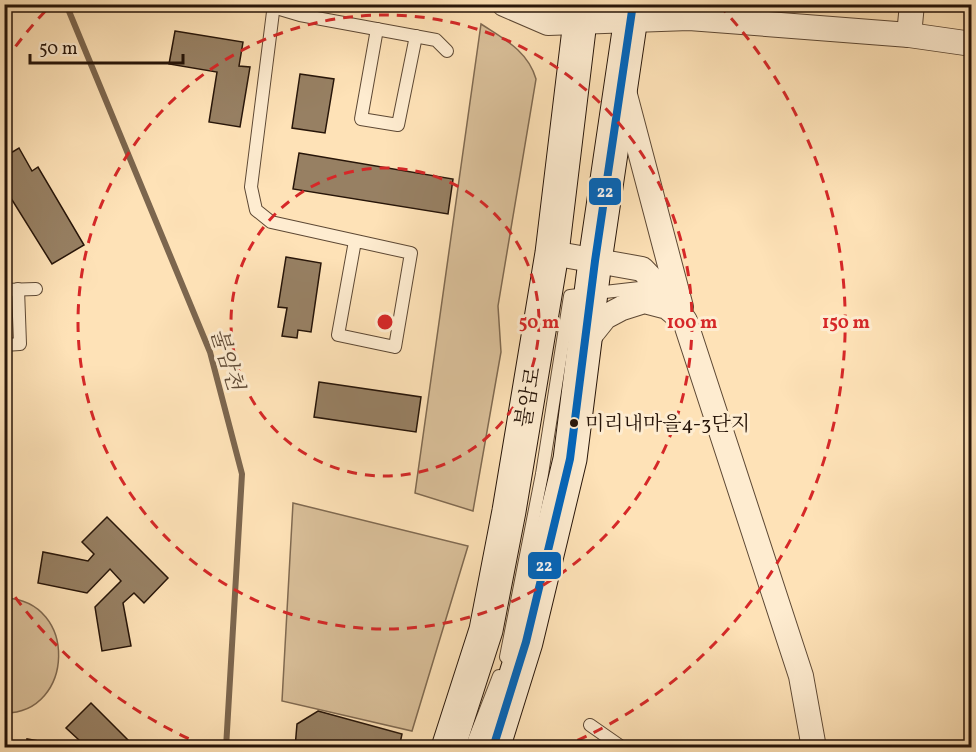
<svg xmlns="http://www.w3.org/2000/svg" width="976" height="752" font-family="Vollkorn,'Noto Serif KR',serif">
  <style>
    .green { fill: #d9bf99; stroke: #806a51; stroke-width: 1.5 }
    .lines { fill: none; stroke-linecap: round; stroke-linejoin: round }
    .stream { stroke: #7c664e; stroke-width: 6 }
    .building { fill: #978063; stroke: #271509; stroke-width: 1.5 }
    .lane-casing { stroke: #5d4834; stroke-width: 14 }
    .street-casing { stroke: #5d4834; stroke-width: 26 }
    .secondary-casing { stroke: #271509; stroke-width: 35 }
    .lane { stroke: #feecd0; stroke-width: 12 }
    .street { stroke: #feecd0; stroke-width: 24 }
    .secondary { stroke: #feecd0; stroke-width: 33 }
    .bus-1-casing { stroke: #feecd0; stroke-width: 12 }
    .bus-1 { stroke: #0065bd; stroke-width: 8 }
    .ring { fill: none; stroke: #d62828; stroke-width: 3; stroke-dasharray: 10 8 }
    .bus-dot { fill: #271509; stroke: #feecd0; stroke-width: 2 }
    .labels { text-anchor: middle; stroke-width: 6; stroke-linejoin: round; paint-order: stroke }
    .bus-label { font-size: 20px; fill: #271509; stroke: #feecd0; text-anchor: start }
    .street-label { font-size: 21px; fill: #271509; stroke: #feecd0 }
    .water-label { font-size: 22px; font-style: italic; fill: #604b37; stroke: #feecd0 }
    .centre { fill: #d62828; stroke: #feecd0; stroke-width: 3 }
    .ring-label { font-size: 18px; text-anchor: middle; font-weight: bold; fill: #d62828; stroke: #feecd0; stroke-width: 6; stroke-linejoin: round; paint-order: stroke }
    .line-badge { stroke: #feecd0; stroke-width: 2 }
    .badge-label { font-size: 16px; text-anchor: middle; font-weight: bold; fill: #fff }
  </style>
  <rect width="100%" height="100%" fill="#fee2b7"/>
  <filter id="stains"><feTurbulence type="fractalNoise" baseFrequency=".00333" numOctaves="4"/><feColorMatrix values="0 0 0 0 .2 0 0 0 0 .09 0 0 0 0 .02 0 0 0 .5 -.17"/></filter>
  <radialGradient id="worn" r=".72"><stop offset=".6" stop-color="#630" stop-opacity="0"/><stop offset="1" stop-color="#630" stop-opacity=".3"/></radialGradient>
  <g class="green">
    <path d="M 481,24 C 504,39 528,51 536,79 L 498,306 L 501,352 L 473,511 L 415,493 Z"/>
    <path d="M 293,503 L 468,546 L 412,731 L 282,701 Z"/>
    <path d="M 5,598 C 79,601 74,713 5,713 Z"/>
  </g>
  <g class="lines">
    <path class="stream" d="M 66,4 L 210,352 L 242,474 L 226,748"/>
  </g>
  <g class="building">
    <path d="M 175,31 L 243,42 L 239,66 L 250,67 L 240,127 L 209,122 L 217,72 L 169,64 Z"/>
    <path d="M 300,74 L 334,79 L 325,133 L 292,128 Z"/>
    <path d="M 19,148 L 32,171 L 38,167 L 84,245 L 52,264 L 4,187 L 4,157 Z"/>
    <path d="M 299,153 L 453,179 L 448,214 L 293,189 Z"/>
    <path d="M 286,257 L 321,263 L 311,332 L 298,330 L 297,338 L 282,336 L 287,308 L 278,307 Z"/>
    <path d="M 319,382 L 421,397 L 416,432 L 314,417 Z"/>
    <path d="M 107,517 L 168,578 L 144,603 L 134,593 L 123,603 L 131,646 L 102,651 L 95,607 L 121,581 L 110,569 L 87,593 L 38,583 L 43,552 L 88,561 L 94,554 L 82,542 Z"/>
    <path d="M 91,703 L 136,748 L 26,748 L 27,739 L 72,747 L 79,740 L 66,728 Z"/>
    <path d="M 318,711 L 402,734 L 399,748 L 295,748 L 297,724 Z"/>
  </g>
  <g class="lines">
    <g class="lane-casing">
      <g id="lane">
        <path d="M 263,4 L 300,15 L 436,40 L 447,51"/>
        <path d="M 274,4 L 251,187 L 256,210 L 271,222 L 411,253 L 395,347 L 338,335 L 355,241"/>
        <path d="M 377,29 L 361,119 L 398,125 L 416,36"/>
        <path d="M 4,290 L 36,289"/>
        <path d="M 4,345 L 20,344 L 18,289"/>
        <path d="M 506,657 L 542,474 L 570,296 L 657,286"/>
        <path d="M 590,725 L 623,748"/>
        <path d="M 471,748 L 499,676"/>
      </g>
    </g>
    <g class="street-casing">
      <g id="street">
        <path d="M 504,4 L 548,23 L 689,18 L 909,35 L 972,44"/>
        <path d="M 909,35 L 912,4"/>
        <path d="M 624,91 L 681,307"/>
        <path d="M 552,253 L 642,269 L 666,294 L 685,321 L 801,676 L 814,748"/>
        <path d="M 585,342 L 605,317 L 622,308 L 644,301 L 667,307 L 678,316"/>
      </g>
    </g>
    <g class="secondary-casing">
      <g id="secondary">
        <path d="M 448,748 L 486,630 L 509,511 L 552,253 L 580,21 L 585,4"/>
        <path d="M 493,748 L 526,642 L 570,459 L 595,261 L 633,4"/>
      </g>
    </g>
    <use href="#lane" class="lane"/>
    <use href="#street" class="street"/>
    <use href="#secondary" class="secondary"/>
    <g class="bus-1-casing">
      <path id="bus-1" d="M 493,748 L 526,642 L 570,459 L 595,261 L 633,4"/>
    </g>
    <use href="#bus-1" class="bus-1"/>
  </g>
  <g class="ring">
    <circle cx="385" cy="322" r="154"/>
    <circle cx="385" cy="322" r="307"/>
    <path d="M205 746A461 461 0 0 1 5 583M5 61A461 461 0 0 1 51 5M719 5A461 461 0 0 1 565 746"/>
  </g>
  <circle class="bus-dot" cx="574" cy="423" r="5"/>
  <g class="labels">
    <g class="bus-label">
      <text x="585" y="430">미리내마을4-3단지</text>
    </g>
    <g class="street-label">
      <text transform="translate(528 397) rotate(-80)" y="7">불암로</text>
    </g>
    <g class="water-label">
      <text transform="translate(228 359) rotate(73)" y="8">불암천</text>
    </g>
  </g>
  <circle cx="385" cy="322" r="9" class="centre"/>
  <g class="ring-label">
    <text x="539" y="328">50 m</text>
    <text x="692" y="328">100 m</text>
    <text x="846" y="328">150 m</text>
  </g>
  <g class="line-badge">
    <rect x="588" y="177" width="34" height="29" rx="6" fill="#0065bd"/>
    <rect x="527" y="551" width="35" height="29" rx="6" fill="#0065bd"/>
  </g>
  <g class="badge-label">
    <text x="605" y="197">22</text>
    <text x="544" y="571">22</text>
  </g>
  <rect width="976" height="752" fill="none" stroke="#fee2b7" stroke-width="24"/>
  <rect x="6" y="6" width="964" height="740" fill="none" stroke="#271509" stroke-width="3"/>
  <rect x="12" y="12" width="952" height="728" fill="none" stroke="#271509" stroke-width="1.5"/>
  <path d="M30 54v9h153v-9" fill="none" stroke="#271509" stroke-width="3"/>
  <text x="39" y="54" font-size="18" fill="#271509" stroke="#feecd0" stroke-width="4.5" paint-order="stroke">50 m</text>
  <rect width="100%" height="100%" filter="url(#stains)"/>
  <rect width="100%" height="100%" fill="url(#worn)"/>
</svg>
